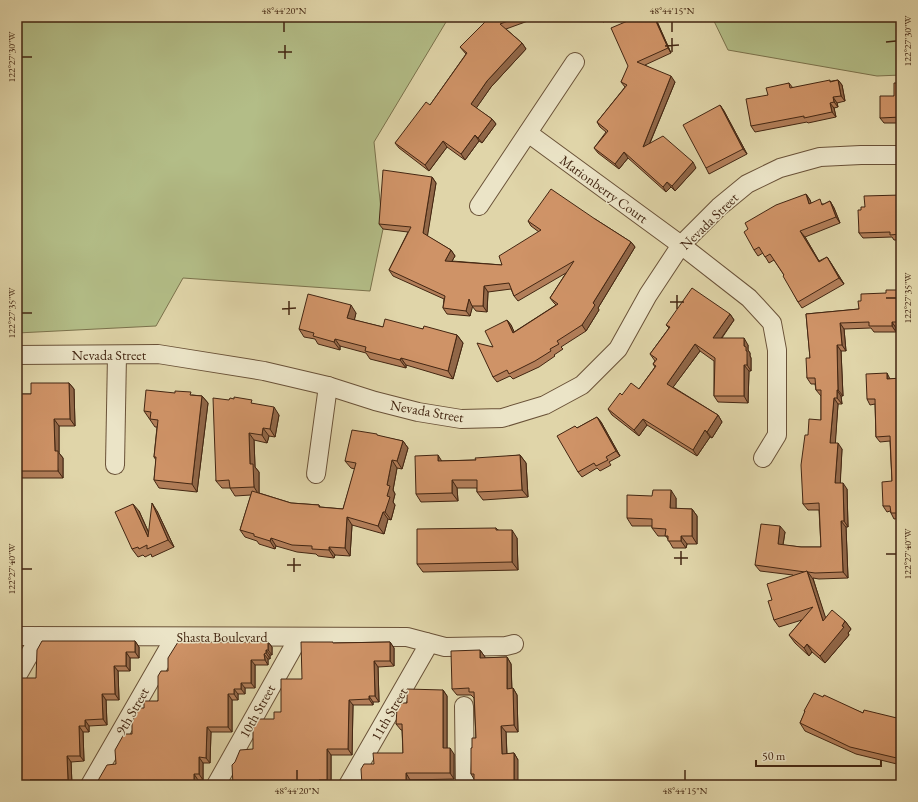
<svg xmlns="http://www.w3.org/2000/svg" width="918" height="802" font-family="'EB Garamond',serif">
  <style>
    .green { fill: #b3bd87; stroke: #7b724c }
    .lines { fill: none; stroke-linecap: round; stroke-linejoin: round }
    .minor-casing { stroke: #6a5238; stroke-width: 20 }
    .minor { stroke: #ebe4c7; stroke-width: 18 }
    .wall { fill: #b27e59; stroke: #432612 }
    .shaded-wall { fill: #916748; stroke: #432612 }
    .building { fill: #cf9367; stroke: #432612 }
    .ticks { fill: none; stroke: #432612; stroke-width: 1.5 }
    .labels { text-anchor: middle; stroke-width: 3; stroke-linejoin: round; paint-order: stroke }
    .street-label { font-size: 14px; fill: #432612; stroke: #ebe4c7 }
    .neatline { fill: none; stroke: #432612; stroke-width: 1.5 }
    .ticks-label { font-size: 10px; text-anchor: middle; fill: #432612 }
  </style>
  <rect width="100%" height="100%" fill="#e0d5a9"/>
  <filter id="stains"><feTurbulence type="fractalNoise" baseFrequency=".005" numOctaves="4"/><feColorMatrix values="0 0 0 0 .2 0 0 0 0 .09 0 0 0 0 .02 0 0 0 .5 -.17"/></filter>
  <radialGradient id="worn" r=".72"><stop offset=".6" stop-color="#630" stop-opacity="0"/><stop offset="1" stop-color="#630" stop-opacity=".3"/></radialGradient>
  <g class="green">
    <path d="M 17,17 L 449,17 L 374,142 L 383,229 L 370,291 L 183,278 L 156,326 L 17,333 Z"/>
    <path d="M 712,17 L 901,17 L 901,75 L 877,76 L 728,50 Z"/>
  </g>
  <g class="lines">
    <g class="minor-casing">
      <g id="minor">
        <path d="M 528,133 L 681,245 L 749,298 L 772,323 L 777,350 L 777,435 L 763,458"/>
        <path d="M 479,206 L 575,62"/>
        <path d="M 17,355 L 158,354 L 264,371 L 328,386 L 375,401 L 418,412 L 461,419 L 502,418 L 545,405 L 582,385 L 618,349 L 648,295 L 681,245 L 719,207 L 747,184 L 780,168 L 820,157 L 861,155 L 901,155"/>
        <path d="M 115,465 L 117,355"/>
        <path d="M 316,474 L 328,386"/>
        <path d="M 17,636 L 407,637 L 445,647 L 506,646 L 514,644"/>
        <path d="M 17,676 L 40,636"/>
        <path d="M 464,706 L 465,785"/>
        <path d="M 90,785 L 175,637"/>
        <path d="M 216,785 L 299,637"/>
        <path d="M 348,785 L 426,649 L 426,642"/>
      </g>
    </g>
    <use href="#minor" class="minor"/>
  </g>
  <g class="wall">
    <path d="M 490,17 L 539,17 L 506,29 L 522,43 L 526,49 L 491,87 L 476,108 L 492,119 L 496,124 L 482,143 L 479,141 L 465,160 L 447,147 L 429,171 L 399,148 L 395,143 L 430,105 L 466,54 L 460,47 Z"/>
    <path d="M 590,17 L 606,17 L 604,22 Z"/>
    <path d="M 655,17 L 671,53 L 645,65 L 675,82 L 650,143 L 696,168 L 675,191 L 671,187 L 666,192 L 628,158 L 619,169 L 598,153 L 594,148 L 606,132 L 600,127 L 597,122 L 625,87 L 621,82 Z"/>
    <path d="M 838,80 L 842,85 L 845,101 L 837,103 L 838,107 L 834,108 L 836,117 L 808,123 L 807,122 L 755,132 L 751,126 L 768,95 L 789,83 L 793,88 Z"/>
    <path d="M 901,83 L 901,123 L 884,123 L 880,118 L 894,96 Z"/>
    <path d="M 720,105 L 724,111 L 747,154 L 709,174 L 706,168 Z"/>
    <path d="M 432,177 L 436,183 L 427,236 L 451,250 L 455,256 L 452,261 L 502,265 L 539,232 L 531,226 L 528,221 L 595,219 L 631,242 L 635,247 L 598,308 L 599,310 L 586,331 L 561,347 L 563,349 L 554,355 L 555,356 L 539,367 L 513,379 L 510,376 L 497,382 L 493,377 L 493,347 L 507,320 L 511,325 L 514,332 L 556,305 L 554,303 L 550,298 L 566,273 L 518,301 L 514,296 L 511,289 L 488,292 L 487,312 L 476,311 L 472,306 L 470,316 L 447,314 L 443,308 L 444,299 L 393,276 L 389,270 L 408,232 L 383,229 L 379,224 Z"/>
    <path d="M 806,194 L 810,200 L 811,203 L 824,204 L 830,201 L 834,208 L 840,223 L 805,237 L 819,261 L 827,257 L 844,284 L 802,308 L 798,302 L 784,275 L 774,260 L 769,263 L 763,253 L 758,256 L 754,250 Z"/>
    <path d="M 901,195 L 901,240 L 894,240 L 892,237 L 863,238 L 859,233 L 861,210 L 865,207 Z"/>
    <path d="M 901,290 L 901,328 L 896,328 L 896,332 L 874,332 L 871,328 L 844,329 L 846,351 L 841,351 L 843,396 L 841,396 L 842,404 L 838,404 L 835,443 L 842,449 L 840,483 L 847,489 L 848,527 L 846,527 L 848,578 L 819,579 L 813,578 L 825,618 L 845,621 L 851,629 L 848,633 L 849,635 L 825,663 L 812,652 L 809,656 L 795,643 L 789,635 L 802,620 L 779,627 L 774,620 L 772,600 L 793,575 L 760,571 L 755,565 L 785,532 L 783,545 L 801,547 L 821,547 L 819,510 L 808,510 L 803,504 L 808,435 L 821,420 L 821,396 L 816,390 L 815,384 L 811,384 L 807,378 L 810,358 L 806,314 L 859,309 L 861,301 Z"/>
    <path d="M 356,313 L 354,320 L 383,327 L 423,329 L 457,335 L 463,343 L 453,379 L 406,365 L 406,368 L 370,359 L 366,353 L 340,346 L 340,350 L 318,344 L 315,339 L 304,337 L 299,329 Z"/>
    <path d="M 730,314 L 734,320 L 722,338 L 748,345 L 748,350 L 750,353 L 750,356 L 751,358 L 751,371 L 749,371 L 748,403 L 718,402 L 714,396 L 714,361 L 700,351 L 673,387 L 718,415 L 722,422 L 712,438 L 710,437 L 697,456 L 647,425 L 639,436 L 612,415 L 608,409 L 622,395 L 639,389 L 655,367 L 653,364 L 655,361 L 650,354 L 669,328 L 666,325 Z"/>
    <path d="M 901,378 L 901,518 L 894,519 L 890,511 L 887,512 L 883,506 L 892,481 L 890,441 L 880,442 L 876,437 L 875,404 L 870,405 L 867,399 L 890,379 Z"/>
    <path d="M 69,383 L 74,389 L 75,426 L 59,426 L 59,453 L 63,458 L 63,478 L 21,478 L 17,473 L 17,394 L 31,394 Z"/>
    <path d="M 192,395 L 202,396 L 208,403 L 197,492 L 159,488 L 154,480 L 156,460 L 154,457 L 157,427 L 155,427 L 144,411 Z"/>
    <path d="M 229,400 L 254,404 L 279,415 L 275,437 L 269,436 L 267,443 L 254,440 L 255,467 L 259,472 L 259,493 L 291,503 L 319,505 L 320,507 L 343,509 L 355,469 L 351,468 L 345,461 L 378,436 L 403,441 L 408,448 L 402,469 L 397,468 L 393,490 L 395,494 L 393,502 L 395,505 L 391,520 L 388,519 L 384,534 L 352,525 L 350,556 L 335,555 L 334,558 L 318,556 L 316,554 L 297,552 L 276,546 L 275,549 L 259,544 L 257,541 L 245,537 L 240,530 L 251,495 L 235,496 L 230,488 L 222,488 L 216,481 Z"/>
    <path d="M 597,417 L 601,422 L 620,456 L 609,462 L 611,465 L 600,471 L 597,468 L 582,477 L 578,472 L 577,428 Z"/>
    <path d="M 520,455 L 526,463 L 528,497 L 483,500 L 477,492 L 477,488 L 457,488 L 458,501 L 421,502 L 416,494 L 442,461 L 476,460 Z"/>
    <path d="M 676,498 L 676,509 L 692,509 L 697,516 L 697,544 L 687,544 L 686,548 L 673,548 L 666,536 L 658,536 L 652,528 L 652,526 L 632,526 L 627,518 Z"/>
    <path d="M 139,511 L 149,533 L 157,511 L 174,547 L 152,557 L 151,554 L 145,557 L 143,555 L 138,557 L 132,549 Z"/>
    <path d="M 496,528 L 498,530 L 517,538 L 518,570 L 423,572 L 417,564 Z"/>
    <path d="M 135,641 L 139,647 L 139,658 L 130,658 L 130,671 L 118,671 L 119,700 L 106,700 L 107,725 L 89,726 L 89,732 L 83,732 L 84,761 L 71,762 L 72,785 L 17,785 L 36,678 Z"/>
    <path d="M 268,642 L 272,647 L 272,655 L 270,655 L 270,659 L 268,659 L 268,665 L 255,665 L 255,688 L 245,688 L 245,694 L 238,694 L 238,700 L 232,700 L 232,732 L 211,732 L 210,763 L 203,763 L 203,780 L 198,780 L 198,785 L 96,785 L 116,764 L 132,734 L 144,708 L 158,701 L 168,671 Z"/>
    <path d="M 390,642 L 394,648 L 394,666 L 378,667 L 379,702 L 373,702 L 373,705 L 353,705 L 352,755 L 331,755 L 331,785 L 233,785 L 253,749 L 274,719 L 281,712 L 302,679 L 334,643 Z"/>
    <path d="M 480,650 L 485,657 L 485,658 L 507,657 L 511,664 L 512,689 L 513,688 L 517,695 L 518,732 L 506,732 L 507,754 L 514,753 L 518,760 L 474,779 L 471,774 L 472,748 L 476,738 L 474,698 L 471,695 L 457,695 L 452,689 Z"/>
    <path d="M 443,690 L 447,696 L 447,748 L 454,754 L 454,779 L 410,780 L 374,764 L 403,753 L 402,730 L 401,730 L 396,724 L 407,703 Z"/>
    <path d="M 823,697 L 863,713 L 901,719 L 901,765 L 856,754 L 805,731 L 800,723 L 805,712 L 804,711 Z"/>
  </g>
  <g class="shaded-wall">
    <path d="M 600,17 L 606,17 L 604,22 Z"/>
    <path d="M 654,17 L 655,17 L 671,53 L 668,48 Z"/>
    <path d="M 522,43 L 526,49 L 491,87 L 475,110 L 471,104 L 487,81 Z"/>
    <path d="M 671,76 L 675,82 L 646,152 L 643,147 Z"/>
    <path d="M 838,80 L 842,85 L 845,101 L 841,96 Z"/>
    <path d="M 833,97 L 837,103 L 838,107 L 834,102 Z"/>
    <path d="M 830,103 L 834,108 L 836,117 L 832,112 Z"/>
    <path d="M 720,105 L 724,111 L 747,154 L 743,149 Z"/>
    <path d="M 492,119 L 496,124 L 482,143 L 478,138 Z"/>
    <path d="M 475,135 L 479,141 L 465,160 L 461,154 Z"/>
    <path d="M 443,141 L 447,147 L 429,171 L 425,165 Z"/>
    <path d="M 624,152 L 628,158 L 619,169 L 615,164 Z"/>
    <path d="M 693,162 L 696,168 L 675,191 L 672,186 Z"/>
    <path d="M 432,177 L 436,183 L 427,239 L 423,233 Z"/>
    <path d="M 667,182 L 671,187 L 666,192 L 663,187 Z"/>
    <path d="M 806,194 L 810,200 L 814,210 L 809,204 Z"/>
    <path d="M 830,201 L 834,208 L 840,223 L 836,217 Z"/>
    <path d="M 800,231 L 805,237 L 823,268 L 819,262 Z"/>
    <path d="M 631,242 L 635,247 L 598,308 L 599,310 L 586,331 L 582,325 L 593,303 Z"/>
    <path d="M 451,250 L 455,256 L 449,266 L 445,261 Z"/>
    <path d="M 827,257 L 831,263 L 844,284 L 839,278 Z"/>
    <path d="M 484,286 L 488,292 L 487,312 L 483,306 Z"/>
    <path d="M 469,299 L 473,305 L 470,316 L 466,311 Z"/>
    <path d="M 351,305 L 356,313 L 353,326 L 347,318 Z"/>
    <path d="M 730,314 L 734,320 L 717,344 L 713,338 Z"/>
    <path d="M 507,320 L 511,325 L 517,338 L 513,333 Z"/>
    <path d="M 892,322 L 896,328 L 896,332 L 892,326 Z"/>
    <path d="M 840,323 L 844,329 L 846,351 L 842,345 Z"/>
    <path d="M 457,335 L 463,343 L 453,379 L 448,371 Z"/>
    <path d="M 744,338 L 748,345 L 748,350 L 750,353 L 750,356 L 751,358 L 751,371 L 747,365 L 746,351 L 744,346 Z"/>
    <path d="M 335,339 L 340,346 L 340,350 L 334,342 Z"/>
    <path d="M 695,344 L 700,351 L 671,390 L 667,384 Z"/>
    <path d="M 837,345 L 841,351 L 843,396 L 838,390 Z"/>
    <path d="M 401,358 L 406,365 L 406,368 L 400,360 Z"/>
    <path d="M 744,365 L 749,371 L 748,403 L 744,396 Z"/>
    <path d="M 887,373 L 890,379 L 887,379 Z"/>
    <path d="M 69,383 L 74,389 L 75,426 L 70,419 Z"/>
    <path d="M 837,390 L 841,396 L 842,404 L 837,398 Z"/>
    <path d="M 202,396 L 208,403 L 197,492 L 192,484 Z"/>
    <path d="M 834,398 L 838,404 L 835,449 L 830,443 Z"/>
    <path d="M 274,407 L 279,415 L 275,437 L 270,429 Z"/>
    <path d="M 718,415 L 722,422 L 712,438 L 707,432 Z"/>
    <path d="M 597,417 L 601,422 L 620,456 L 616,451 Z"/>
    <path d="M 54,419 L 59,426 L 59,453 L 63,458 L 63,478 L 58,471 L 55,451 Z"/>
    <path d="M 643,419 L 647,425 L 639,436 L 634,430 Z"/>
    <path d="M 263,428 L 269,436 L 267,443 L 262,435 Z"/>
    <path d="M 705,430 L 710,437 L 697,456 L 693,450 Z"/>
    <path d="M 249,433 L 254,440 L 255,467 L 259,472 L 259,495 L 254,487 L 250,464 Z"/>
    <path d="M 403,441 L 408,448 L 402,469 L 397,461 Z"/>
    <path d="M 838,443 L 842,449 L 840,489 L 835,483 Z"/>
    <path d="M 438,455 L 443,463 L 438,461 Z"/>
    <path d="M 520,455 L 526,463 L 528,497 L 522,490 Z"/>
    <path d="M 392,460 L 397,468 L 393,490 L 395,494 L 393,502 L 395,505 L 391,520 L 385,512 L 387,496 L 387,485 Z"/>
    <path d="M 452,480 L 457,488 L 458,501 L 452,493 Z"/>
    <path d="M 843,483 L 847,489 L 848,527 L 844,521 Z"/>
    <path d="M 671,490 L 676,498 L 676,516 L 670,508 Z"/>
    <path d="M 152,503 L 157,511 L 174,547 L 168,540 Z"/>
    <path d="M 133,504 L 139,511 L 154,545 L 148,537 Z"/>
    <path d="M 692,509 L 697,516 L 697,544 L 692,536 Z"/>
    <path d="M 383,512 L 388,519 L 384,534 L 378,526 Z"/>
    <path d="M 347,517 L 352,525 L 350,556 L 345,548 Z"/>
    <path d="M 841,521 L 846,527 L 848,578 L 843,572 Z"/>
    <path d="M 780,526 L 785,532 L 782,550 L 778,544 Z"/>
    <path d="M 512,530 L 517,538 L 518,570 L 512,562 Z"/>
    <path d="M 681,536 L 687,544 L 686,548 L 681,541 Z"/>
    <path d="M 271,538 L 276,546 L 275,549 L 270,541 Z"/>
    <path d="M 329,547 L 335,555 L 334,558 L 329,550 Z"/>
    <path d="M 807,571 L 813,579 L 829,628 L 823,621 Z"/>
    <path d="M 845,621 L 851,629 L 848,633 L 849,635 L 825,663 L 820,656 Z"/>
    <path d="M 135,641 L 139,647 L 139,658 L 135,652 Z"/>
    <path d="M 268,642 L 272,647 L 272,655 L 268,650 Z"/>
    <path d="M 390,642 L 394,648 L 394,666 L 390,661 Z"/>
    <path d="M 807,644 L 812,652 L 809,656 L 804,648 Z"/>
    <path d="M 266,650 L 270,655 L 270,659 L 266,653 Z"/>
    <path d="M 480,650 L 485,657 L 485,665 L 480,658 Z"/>
    <path d="M 126,652 L 130,658 L 130,671 L 126,666 Z"/>
    <path d="M 264,654 L 268,659 L 268,665 L 265,660 Z"/>
    <path d="M 507,657 L 511,664 L 512,695 L 507,689 Z"/>
    <path d="M 251,660 L 255,665 L 255,688 L 251,683 Z"/>
    <path d="M 374,661 L 378,667 L 379,702 L 375,696 Z"/>
    <path d="M 114,666 L 118,671 L 119,700 L 115,694 Z"/>
    <path d="M 241,683 L 245,688 L 245,694 L 241,689 Z"/>
    <path d="M 513,688 L 517,695 L 518,732 L 514,725 Z"/>
    <path d="M 234,689 L 238,694 L 238,700 L 234,694 Z"/>
    <path d="M 443,690 L 447,696 L 447,755 L 443,748 Z"/>
    <path d="M 102,694 L 106,700 L 107,725 L 103,719 Z"/>
    <path d="M 228,694 L 232,700 L 232,732 L 228,727 Z"/>
    <path d="M 369,696 L 373,702 L 373,705 L 369,699 Z"/>
    <path d="M 349,700 L 353,705 L 352,755 L 348,749 Z"/>
    <path d="M 85,720 L 89,726 L 89,732 L 85,726 Z"/>
    <path d="M 79,726 L 83,732 L 84,761 L 80,756 Z"/>
    <path d="M 501,726 L 506,732 L 507,760 L 502,754 Z"/>
    <path d="M 207,727 L 211,732 L 210,763 L 206,758 Z"/>
    <path d="M 450,748 L 454,754 L 454,779 L 450,773 Z"/>
    <path d="M 327,749 L 331,755 L 331,785 L 327,780 Z"/>
    <path d="M 514,753 L 518,760 L 518,785 L 514,785 Z"/>
    <path d="M 67,756 L 71,762 L 72,785 L 68,780 Z"/>
    <path d="M 199,757 L 203,763 L 203,780 L 199,774 Z"/>
    <path d="M 406,773 L 410,780 L 410,785 L 406,785 Z"/>
    <path d="M 194,774 L 198,780 L 198,785 L 196,785 L 194,782 Z"/>
    <path d="M 30,780 L 34,785 L 30,785 Z"/>
    <path d="M 319,780 L 323,785 L 319,785 Z"/>
  </g>
  <g class="building">
    <path d="M 490,17 L 519,17 L 500,24 L 522,43 L 487,81 L 471,104 L 492,119 L 478,138 L 475,135 L 461,154 L 443,141 L 425,165 L 395,143 L 426,102 L 430,105 L 467,53 L 460,47 Z"/>
    <path d="M 637,17 L 654,17 L 668,48 L 637,62 L 671,76 L 643,147 L 663,136 L 693,162 L 672,186 L 667,182 L 663,187 L 624,152 L 615,164 L 594,148 L 608,131 L 597,122 L 627,85 L 621,82 L 628,66 L 611,28 Z"/>
    <path d="M 830,80 L 830,82 L 838,80 L 841,96 L 833,97 L 834,102 L 830,103 L 832,112 L 804,118 L 804,116 L 751,126 L 746,99 L 768,95 L 766,88 L 789,83 L 790,88 Z"/>
    <path d="M 894,83 L 901,83 L 901,117 L 880,118 L 880,96 L 894,96 Z"/>
    <path d="M 720,105 L 743,149 L 706,168 L 683,125 Z"/>
    <path d="M 383,170 L 432,177 L 423,233 L 451,250 L 445,261 L 502,265 L 499,256 L 541,230 L 528,221 L 551,189 L 595,219 L 631,242 L 593,303 L 595,305 L 582,325 L 557,341 L 559,344 L 550,349 L 551,351 L 535,361 L 509,374 L 507,370 L 493,377 L 477,343 L 493,347 L 485,331 L 507,320 L 513,333 L 558,304 L 550,298 L 574,261 L 514,296 L 509,283 L 484,286 L 483,306 L 472,306 L 469,299 L 466,311 L 443,308 L 445,296 L 389,270 L 411,227 L 379,224 Z"/>
    <path d="M 806,194 L 809,204 L 820,199 L 822,205 L 830,201 L 836,217 L 800,231 L 819,262 L 827,257 L 839,278 L 798,302 L 783,276 L 784,275 L 770,254 L 765,257 L 759,247 L 754,250 L 744,232 L 748,229 L 745,223 L 776,205 Z"/>
    <path d="M 901,195 L 901,234 L 890,235 L 890,232 L 859,233 L 858,210 L 861,210 L 861,207 L 865,207 L 864,196 Z"/>
    <path d="M 692,288 L 730,314 L 713,338 L 744,338 L 744,346 L 746,347 L 746,351 L 747,351 L 747,365 L 744,365 L 744,396 L 714,396 L 715,358 L 695,344 L 667,384 L 718,415 L 707,432 L 705,430 L 693,450 L 643,419 L 634,430 L 608,409 L 620,393 L 622,395 L 631,383 L 639,389 L 656,366 L 653,364 L 657,359 L 650,354 L 670,327 L 666,325 Z"/>
    <path d="M 886,290 L 901,290 L 901,322 L 892,322 L 892,326 L 869,326 L 869,322 L 840,323 L 842,345 L 837,345 L 838,390 L 837,390 L 837,398 L 834,398 L 830,443 L 838,443 L 835,483 L 843,483 L 844,521 L 841,521 L 843,572 L 815,573 L 808,572 L 807,571 L 805,572 L 755,565 L 761,524 L 780,526 L 778,544 L 801,547 L 821,547 L 819,503 L 803,504 L 801,465 L 805,435 L 808,435 L 809,419 L 821,420 L 821,390 L 816,390 L 815,378 L 807,378 L 806,358 L 810,358 L 806,314 L 859,309 L 858,301 L 861,301 L 861,294 L 886,293 Z"/>
    <path d="M 308,294 L 351,305 L 347,318 L 383,327 L 385,319 L 423,329 L 424,326 L 457,335 L 448,371 L 401,358 L 400,360 L 365,351 L 366,347 L 335,339 L 334,342 L 313,336 L 314,333 L 299,329 Z"/>
    <path d="M 887,373 L 887,379 L 901,378 L 901,513 L 891,513 L 890,506 L 883,506 L 882,482 L 892,481 L 890,436 L 876,437 L 875,399 L 867,399 L 866,374 Z"/>
    <path d="M 31,383 L 69,383 L 70,419 L 54,419 L 55,451 L 58,451 L 58,471 L 17,471 L 17,394 L 31,394 Z"/>
    <path d="M 146,390 L 175,393 L 175,391 L 191,392 L 190,395 L 202,396 L 192,484 L 154,480 L 156,457 L 154,457 L 158,420 L 150,419 L 151,412 L 144,411 Z"/>
    <path d="M 234,397 L 252,400 L 251,403 L 274,407 L 270,429 L 263,428 L 262,435 L 249,433 L 250,464 L 253,464 L 254,487 L 230,488 L 229,480 L 216,481 L 213,398 L 229,400 L 230,398 L 234,399 Z"/>
    <path d="M 597,417 L 616,451 L 606,457 L 608,460 L 596,466 L 594,463 L 578,472 L 557,436 L 575,426 L 577,428 Z"/>
    <path d="M 352,430 L 377,434 L 377,435 L 403,441 L 397,461 L 392,460 L 387,485 L 390,486 L 387,496 L 390,497 L 385,512 L 383,512 L 378,526 L 347,517 L 345,548 L 329,547 L 329,550 L 312,549 L 312,546 L 292,545 L 271,538 L 270,541 L 254,536 L 254,534 L 240,530 L 252,491 L 291,503 L 319,505 L 319,507 L 343,509 L 356,463 L 345,461 Z"/>
    <path d="M 438,455 L 438,461 L 476,460 L 475,458 L 520,455 L 522,490 L 477,492 L 477,480 L 452,480 L 452,493 L 416,494 L 415,456 Z"/>
    <path d="M 653,490 L 671,490 L 670,508 L 692,509 L 692,536 L 681,536 L 681,541 L 668,541 L 668,536 L 665,536 L 666,529 L 652,528 L 652,519 L 627,518 L 627,495 L 652,496 Z"/>
    <path d="M 152,503 L 168,540 L 147,549 L 147,545 L 139,549 L 138,547 L 132,549 L 115,512 L 133,504 L 148,537 Z"/>
    <path d="M 496,528 L 496,530 L 512,530 L 512,562 L 417,564 L 417,529 Z"/>
    <path d="M 807,571 L 823,621 L 832,610 L 845,621 L 842,626 L 844,627 L 820,656 L 807,644 L 804,648 L 789,635 L 813,607 L 774,620 L 768,601 L 772,600 L 767,584 Z"/>
    <path d="M 42,641 L 135,641 L 135,652 L 126,652 L 126,666 L 114,666 L 115,694 L 102,694 L 103,719 L 85,720 L 85,726 L 79,726 L 80,756 L 67,756 L 68,780 L 30,780 L 30,785 L 17,785 L 17,680 L 20,678 L 36,678 L 37,650 Z"/>
    <path d="M 178,642 L 268,642 L 268,650 L 266,650 L 266,653 L 264,654 L 265,660 L 251,660 L 251,683 L 241,683 L 241,689 L 234,689 L 234,694 L 228,694 L 228,727 L 207,727 L 206,758 L 199,757 L 199,774 L 194,774 L 194,782 L 157,781 L 157,785 L 96,785 L 96,784 L 107,765 L 116,764 L 115,750 L 124,734 L 132,734 L 132,722 L 139,708 L 144,708 L 144,701 L 158,701 L 158,676 L 161,671 L 168,671 L 168,658 Z"/>
    <path d="M 301,642 L 333,642 L 333,643 L 390,642 L 390,661 L 374,661 L 375,696 L 369,696 L 369,699 L 349,700 L 348,749 L 327,749 L 327,780 L 319,780 L 319,785 L 298,785 L 298,781 L 266,782 L 266,785 L 233,785 L 232,765 L 235,762 L 240,750 L 253,749 L 253,728 L 258,719 L 274,719 L 274,712 L 281,712 L 281,679 L 302,679 Z"/>
    <path d="M 480,650 L 480,658 L 507,657 L 507,689 L 513,688 L 514,725 L 501,726 L 502,754 L 514,753 L 514,785 L 474,785 L 474,774 L 471,774 L 471,748 L 472,748 L 472,738 L 476,738 L 474,692 L 469,692 L 469,688 L 452,689 L 451,651 Z"/>
    <path d="M 407,689 L 443,690 L 443,748 L 450,748 L 450,773 L 406,773 L 406,785 L 362,785 L 361,769 L 364,764 L 374,764 L 373,753 L 403,753 L 402,724 L 396,724 L 397,708 L 399,703 L 407,703 Z"/>
    <path d="M 814,693 L 823,697 L 824,695 L 863,713 L 864,710 L 901,719 L 901,759 L 850,747 L 800,723 L 805,711 L 804,711 Z"/>
  </g>
  <path class="ticks" d="M 284,22 L 284,32M 672,22 L 672,32M 672,38 L 672,52M 886,42 L 896,41M 285,45 L 285,59M 665,46 L 679,45M 278,52 L 292,52M 22,57 L 32,57M 677,295 L 677,309M 886,298 L 896,298M 289,301 L 289,315M 670,302 L 684,302M 282,309 L 296,308M 22,313 L 32,313M 681,551 L 681,565M 886,554 L 896,554M 294,558 L 294,572M 674,558 L 688,558M 287,565 L 301,565M 22,569 L 32,569M 297,770 L 297,780M 685,770 L 685,780"/>
  <g class="labels">
    <g class="street-label">
      <text transform="translate(604 189) rotate(36)" y="5">Marionberry Court</text>
      <text transform="translate(709 221) rotate(-44)" y="5">Nevada Street</text>
      <text x="109" y="360">Nevada Street</text>
      <text transform="translate(427 411) rotate(10)" y="5">Nevada Street</text>
      <text x="222" y="642">Shasta Boulevard</text>
      <text transform="translate(132 711) rotate(-60)" y="5">9th Street</text>
      <text transform="translate(257 711) rotate(-61)" y="5">10th Street</text>
      <text transform="translate(389 714) rotate(-60)" y="5">11th Street</text>
    </g>
  </g>
  <rect width="918" height="802" fill="none" stroke="#e0d5a9" stroke-width="44"/>
  <path d="M756 760v6h125v-6" fill="none" stroke="#432612" stroke-width="2"/>
  <text x="762" y="760" font-size="12" fill="#432612" stroke="#ebe4c7" stroke-width="3" paint-order="stroke">50 m</text>
  <rect x="22" y="22" width="874" height="758" class="neatline"/>
  <g class="ticks-label">
    <text x="284" y="14">48°44'20"N</text>
    <text x="672" y="14">48°44'15"N</text>
    <text transform="translate(907 41) rotate(-90)" y="4">122°27'30"W</text>
    <text transform="translate(11 57) rotate(-90)" y="4">122°27'30"W</text>
    <text transform="translate(907 298) rotate(-90)" y="4">122°27'35"W</text>
    <text transform="translate(11 313) rotate(-90)" y="4">122°27'35"W</text>
    <text transform="translate(907 554) rotate(-90)" y="4">122°27'40"W</text>
    <text transform="translate(11 569) rotate(-90)" y="4">122°27'40"W</text>
    <text x="297" y="794">48°44'20"N</text>
    <text x="685" y="794">48°44'15"N</text>
  </g>
  <rect width="100%" height="100%" filter="url(#stains)"/>
  <rect width="100%" height="100%" fill="url(#worn)"/>
</svg>
